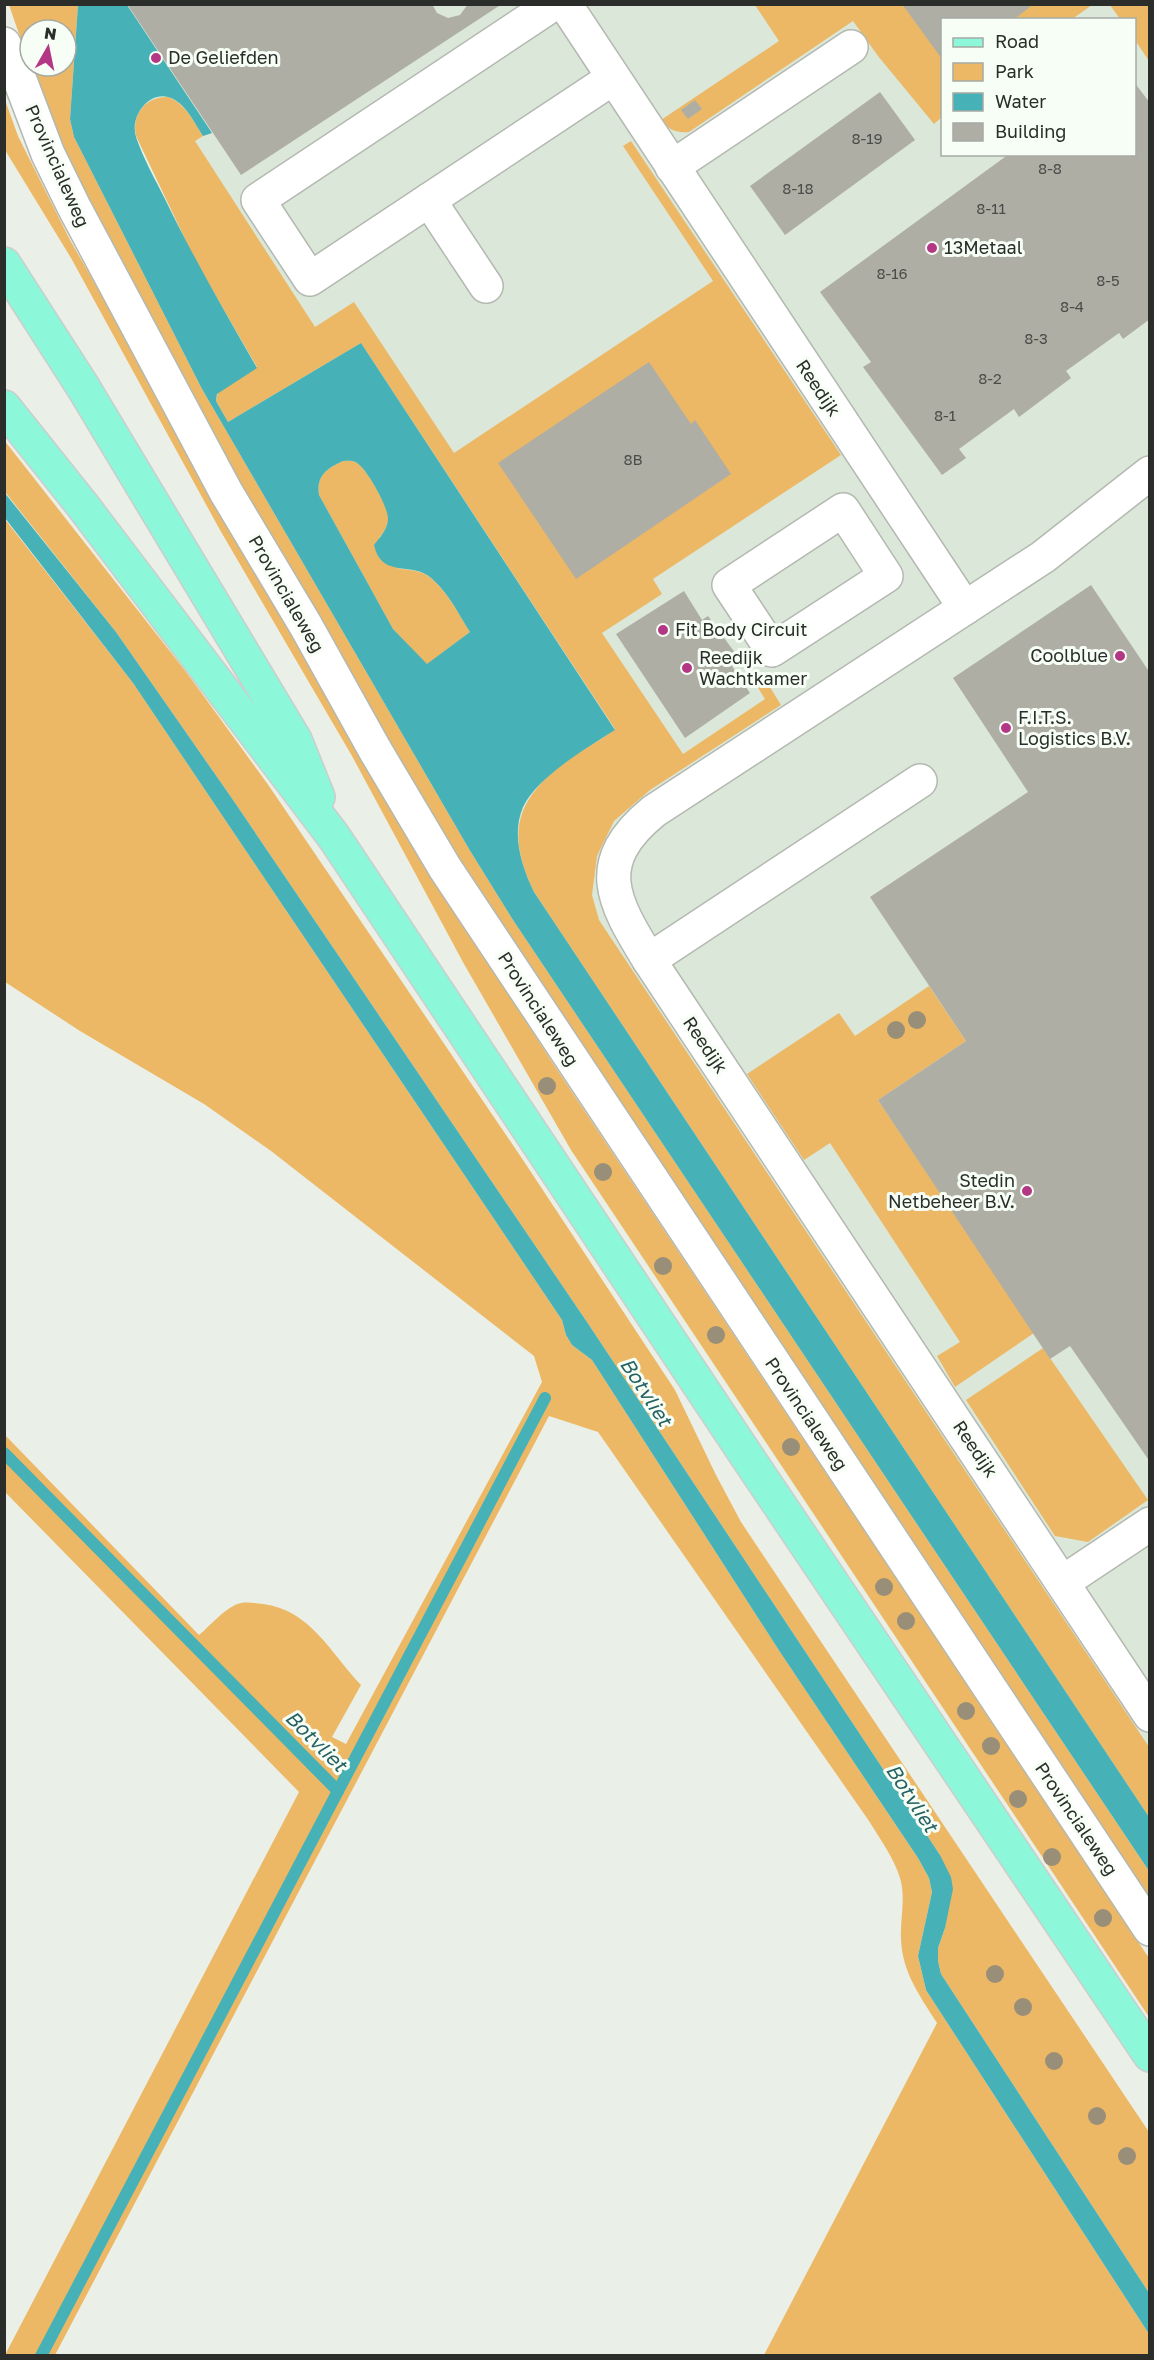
<svg xmlns="http://www.w3.org/2000/svg" width="1154" height="2360" font-family="'Golos Text',sans-serif">
  <style>
    .built { fill: #dbe7d8; fill-rule: evenodd }
    .green { fill: #ecb865; fill-rule: evenodd }
    .water { fill: #46b1b6; fill-rule: evenodd }
    .lines { fill: none; stroke-linecap: round; stroke-linejoin: round }
    .stream { stroke: #46b1b6; stroke-width: 12 }
    .building { fill: #aeaea5 }
    .minor-casing { stroke: #b3b9b1; stroke-width: 36 }
    .major-casing { stroke: #cccdcc; stroke-width: 36 }
    .minor { stroke: #fff; stroke-width: 33 }
    .major { stroke: #8cf7d9; stroke-width: 33 }
    .tree { fill: #998f78 }
    .poi-dot { fill: #b43786; stroke: #f7fef5; stroke-width: 2 }
    .labels { text-anchor: middle; stroke-width: 6; stroke-linejoin: round; paint-order: stroke }
    .number-label { font-size: 15px; fill: #4b4d49 }
    .poi-label { font-size: 18px; fill: #2a2d2a; stroke: #f7fef5; text-anchor: start }
    .street-label { font-size: 18px; fill: #2a2d2a; stroke: #f7fef5 }
    .water-label { font-size: 20px; font-style: italic; fill: #266164; stroke: #f7fef5 }
  </style>
  <rect width="100%" height="100%" fill="#eaf0e8"/>
  <path class="built" d="M 100,5 L 1149,5 L 1149,1817 L 218,392 L 235,381 ZM 942,20 L 1134,20 L 1134,154 L 942,154 Z"/>
  <g class="green">
    <path d="M 9,5 L 78,5 L 70,119 L 74,137 L 202,389 L 469,849 L 513,920 L 1149,1871 L 1149,1901 L 484,912 L 259,524 L 66,160 L 46,112 ZM 30,30 L 66,30 L 66,66 L 30,66 Z"/>
    <path d="M 755,5 L 1092,5 L 1072,19 L 942,20 L 942,117 L 934,124 L 878,56 L 853,21 L 689,132 C 676,133 669,130 661,120 L 779,41 Z"/>
    <path d="M 1110,5 L 1149,5 L 1149,61 L 1135,40 L 1134,20 L 1120,19 Z"/>
    <path d="M 4,97 L 18,136 L 70,240 L 339,712 L 407,838 L 554,1065 L 1149,1958 L 1149,2017 L 571,1150 L 464,964 L 352,756 L 220,530 L 71,258 L 5,150 Z"/>
    <path d="M 168,97 C 185,103 194,122 203,136 L 195,141 L 315,327 L 354,302 L 454,453 L 713,281 L 623,146 L 631,141 L 841,455 L 653,579 L 662,594 L 602,633 L 683,754 L 765,699 L 757,686 L 766,681 L 781,705 L 650,790 L 614,821 L 597,856 L 592,895 L 599,920 L 1149,1747 L 1149,1817 L 534,892 C 503,828 519,794 576,754 C 588,746 603,739 615,729 L 361,343 L 228,422 L 216,401 L 218,392 L 257,367 L 195,260 L 136,136 C 131,115 146,96 168,97 Z"/>
    <path d="M 4,440 L 187,673 L 269,786 L 521,1157 L 675,1390 L 716,1475 L 741,1522 L 1149,2132 L 1149,2293 L 941,1974 L 938,1961 L 938,1948 L 945,1928 L 940,1855 L 589,1325 L 231,797 L 116,632 L 5,492 Z"/>
    <path d="M 343,461 C 347,461 353,460 357,463 C 367,469 387,505 388,516 C 389,525 384,532 379,538 L 397,568 C 406,570 417,570 425,574 C 445,586 458,613 470,632 L 427,665 L 393,629 L 319,495 C 316,476 327,468 343,461 Z"/>
    <path d="M 4,518 L 133,683 L 562,1320 L 566,1335 L 572,1345 L 592,1360 L 780,1652 L 918,1858 L 929,1878 L 932,1892 L 918,1956 L 926,1990 L 1149,2334 L 1149,2355 L 764,2355 L 937,2023 C 920,1996 902,1972 901,1939 C 900,1919 906,1898 900,1878 C 894,1858 880,1839 869,1821 L 598,1432 L 549,1416 L 55,2355 L 5,2355 L 299,1792 L 5,1492 L 5,1435 L 199,1635 C 211,1625 221,1612 235,1605 C 244,1601 254,1603 263,1604 C 311,1610 331,1654 361,1685 L 332,1737 L 346,1744 L 542,1382 L 534,1356 L 271,1151 L 204,1104 L 80,1031 L 5,982 Z"/>
    <path d="M 929,986 L 966,1041 L 878,1100 L 1034,1333 L 955,1387 L 937,1356 L 960,1342 L 830,1143 L 804,1160 L 747,1074 L 839,1013 L 855,1036 Z"/>
    <path d="M 1043,1348 L 1148,1500 L 1088,1542 L 1055,1536 L 966,1400 Z"/>
  </g>
  <g class="water">
    <path d="M 78,5 L 127,5 L 212,133 L 203,136 C 195,124 188,108 175,100 C 152,86 129,115 136,137 C 143,158 155,179 165,199 C 193,257 225,312 257,368 L 217,394 L 216,401 L 228,422 L 361,343 L 615,730 C 588,747 537,777 523,807 C 511,835 522,867 534,892 L 1149,1817 L 1149,1871 L 513,920 L 469,849 L 202,389 L 74,137 L 70,119 ZM 343,461 C 347,461 353,460 357,463 C 367,469 389,508 388,520 C 387,530 380,537 374,545 C 381,577 408,563 427,575 C 446,588 458,613 470,632 L 427,664 L 393,629 L 319,495 C 316,476 327,468 343,461 Z"/>
    <path d="M 4,492 L 116,632 L 231,797 L 589,1325 L 940,1855 L 951,1877 L 953,1889 L 945,1928 L 938,1948 L 938,1961 L 941,1974 L 1149,2293 L 1149,2334 L 926,1990 L 918,1956 L 932,1892 L 929,1878 L 918,1858 L 780,1652 L 592,1360 L 572,1345 L 566,1335 L 562,1320 L 133,683 L 5,518 Z"/>
  </g>
  <g class="lines">
    <g class="stream">
      <path d="M 4,1453 L 338,1791 L 545,1398"/>
      <path d="M 41,2356 L 338,1791"/>
    </g>
  </g>
  <g class="building">
    <path d="M 127,4 L 432,4 L 437,13 L 448,18 L 460,15 L 468,4 L 502,4 L 241,175 Z"/>
    <path d="M 902,4 L 1028,4 L 1030,7 L 1013,20 L 942,20 L 942,59 Z"/>
    <path d="M 1134,82 L 1150,103 L 1150,319 L 1123,339 L 1119,333 L 1066,371 L 1071,378 L 1019,417 L 1014,409 L 959,449 L 966,458 L 942,475 L 863,367 L 871,362 L 820,292 L 1009,154 L 1134,154 Z"/>
    <path d="M 880,92 L 915,140 L 785,235 L 750,186 Z"/>
    <path d="M 695,100 L 702,109 L 688,119 L 681,110 Z"/>
    <path d="M 649,362 L 691,424 L 695,420 L 731,474 L 576,579 L 498,463 Z"/>
    <path d="M 1091,585 L 1150,673 L 1150,1458 L 1148,1459 L 1070,1346 L 1050,1359 L 878,1100 L 966,1041 L 870,897 L 1028,792 L 953,678 Z"/>
    <path d="M 684,591 L 702,620 L 708,616 L 741,661 L 732,666 L 750,693 L 685,738 L 616,634 Z"/>
  </g>
  <g class="lines">
    <g class="minor-casing">
      <g id="minor">
        <path d="M 553,4 L 258,200 L 310,279 L 613,78"/>
        <path d="M 565,4 L 965,608"/>
        <path d="M 4,44 L 12,59 L 48,154 L 74,207 L 226,492 L 306,626 L 375,750 L 445,868 L 1150,1929"/>
        <path d="M 672,167 L 851,47"/>
        <path d="M 429,200 L 486,286"/>
        <path d="M 1150,473 L 1043,557 L 654,811 C 590,863 613,901 649,960 L 1150,1715"/>
        <path d="M 843,510 L 886,576 L 772,650 L 729,585 Z"/>
        <path d="M 649,960 L 920,781"/>
        <path d="M 1063,1582 L 1150,1524"/>
      </g>
    </g>
    <g class="major-casing">
      <g id="major">
        <path d="M 4,264 L 83,387 L 295,740 L 318,797"/>
        <path d="M 4,407 L 83,506 L 334,837 L 752,1464 L 1150,2055"/>
      </g>
    </g>
    <use href="#minor" class="minor"/>
    <use href="#major" class="major"/>
  </g>
  <g class="tree">
    <circle cx="917" cy="1020" r="9"/>
    <circle cx="896" cy="1030" r="9"/>
    <circle cx="547" cy="1086" r="9"/>
    <circle cx="603" cy="1172" r="9"/>
    <circle cx="663" cy="1266" r="9"/>
    <circle cx="716" cy="1335" r="9"/>
    <circle cx="791" cy="1447" r="9"/>
    <circle cx="884" cy="1587" r="9"/>
    <circle cx="906" cy="1621" r="9"/>
    <circle cx="966" cy="1711" r="9"/>
    <circle cx="991" cy="1746" r="9"/>
    <circle cx="1018" cy="1799" r="9"/>
    <circle cx="1052" cy="1857" r="9"/>
    <circle cx="1103" cy="1918" r="9"/>
    <circle cx="995" cy="1974" r="9"/>
    <circle cx="1023" cy="2007" r="9"/>
    <circle cx="1054" cy="2061" r="9"/>
    <circle cx="1097" cy="2116" r="9"/>
    <circle cx="1127" cy="2156" r="9"/>
  </g>
  <g class="poi-dot">
    <circle cx="156" cy="58" r="6"/>
    <circle cx="932" cy="248" r="6"/>
    <circle cx="663" cy="630" r="6"/>
    <circle cx="1120" cy="656" r="6"/>
    <circle cx="687" cy="668" r="6"/>
    <circle cx="1006" cy="728" r="6"/>
    <circle cx="1027" cy="1191" r="6"/>
  </g>
  <g class="labels">
    <g class="number-label">
      <text x="867" y="144">8-19</text>
      <text x="1050" y="174">8-8</text>
      <text x="798" y="194">8-18</text>
      <text x="991" y="214">8-11</text>
      <text x="892" y="279">8-16</text>
      <text x="1108" y="286">8-5</text>
      <text x="1072" y="312">8-4</text>
      <text x="1036" y="344">8-3</text>
      <text x="990" y="384">8-2</text>
      <text x="945" y="421">8-1</text>
      <text x="633" y="465">8B</text>
    </g>
    <g class="poi-label">
      <text x="168" y="64">De Geliefden</text>
      <text x="944" y="254">13Metaal</text>
      <text x="675" y="636">Fit Body Circuit</text>
      <text x="1108" y="662" text-anchor="end">Coolblue</text>
      <text x="699" y="664">Reedijk<tspan x="699" dy="21">Wachtkamer</tspan></text>
      <text x="1018" y="724">F.I.T.S.<tspan x="1018" dy="21">Logistics B.V.</tspan></text>
      <text x="1015" y="1187" text-anchor="end">Stedin<tspan x="1015" dy="21">Netbeheer B.V.</tspan></text>
    </g>
    <g class="street-label">
      <text transform="translate(57 166) rotate(66)" y="6">Provincialeweg</text>
      <text transform="translate(818 388) rotate(56)" y="6">Reedijk</text>
      <text transform="translate(286 594) rotate(60)" y="6">Provincialeweg</text>
      <text transform="translate(538 1009) rotate(57)" y="6">Provincialeweg</text>
      <text transform="translate(705 1045) rotate(56)" y="6">Reedijk</text>
      <text transform="translate(806 1414) rotate(56)" y="6">Provincialeweg</text>
      <text transform="translate(975 1449) rotate(56)" y="6">Reedijk</text>
      <text transform="translate(1076 1819) rotate(56)" y="6">Provincialeweg</text>
    </g>
    <g class="water-label">
      <text transform="translate(646 1392) rotate(57)" y="7">Botvliet</text>
      <text transform="translate(316 1741) rotate(45)" y="7">Botvliet</text>
      <text transform="translate(912 1798) rotate(57)" y="7">Botvliet</text>
    </g>
  </g>
  <rect width="1154" height="2360" fill="none" stroke="#2a2d2a" stroke-width="12"/>
  <rect x="941" y="18" width="195" height="138" fill="#f7fef5" stroke="#a5aaa4" stroke-width="1.5"/>
  <rect x="953" y="38" width="30" height="9" fill="#8cf7d9" stroke="#a5aaa4" stroke-width="1.5"/>
  <text x="995" y="48" font-size="18" fill="#2a2d2a">Road</text>
  <rect x="953" y="63" width="30" height="18" fill="#ecb865" stroke="#a5aaa4" stroke-width="1.5"/>
  <text x="995" y="78" font-size="18" fill="#2a2d2a">Park</text>
  <rect x="953" y="93" width="30" height="18" fill="#46b1b6" stroke="#a5aaa4" stroke-width="1.5"/>
  <text x="995" y="108" font-size="18" fill="#2a2d2a">Water</text>
  <rect x="953" y="123" width="30" height="18" fill="#aeaea5" stroke="#a5aaa4" stroke-width="1.5"/>
  <text x="995" y="138" font-size="18" fill="#2a2d2a">Building</text>
  <g transform="translate(48 48) rotate(9)"><circle r="28" fill="#f7fef5" stroke="#a5aaa4" stroke-width="1.5"/>
  <path d="M0-4.5L10 22L0 15L-10 22Z" fill="#b43786"/>
  <text y="-9" font-size="16" font-weight="bold" text-anchor="middle" fill="#2a2d2a">N</text>
  </g>
</svg>
